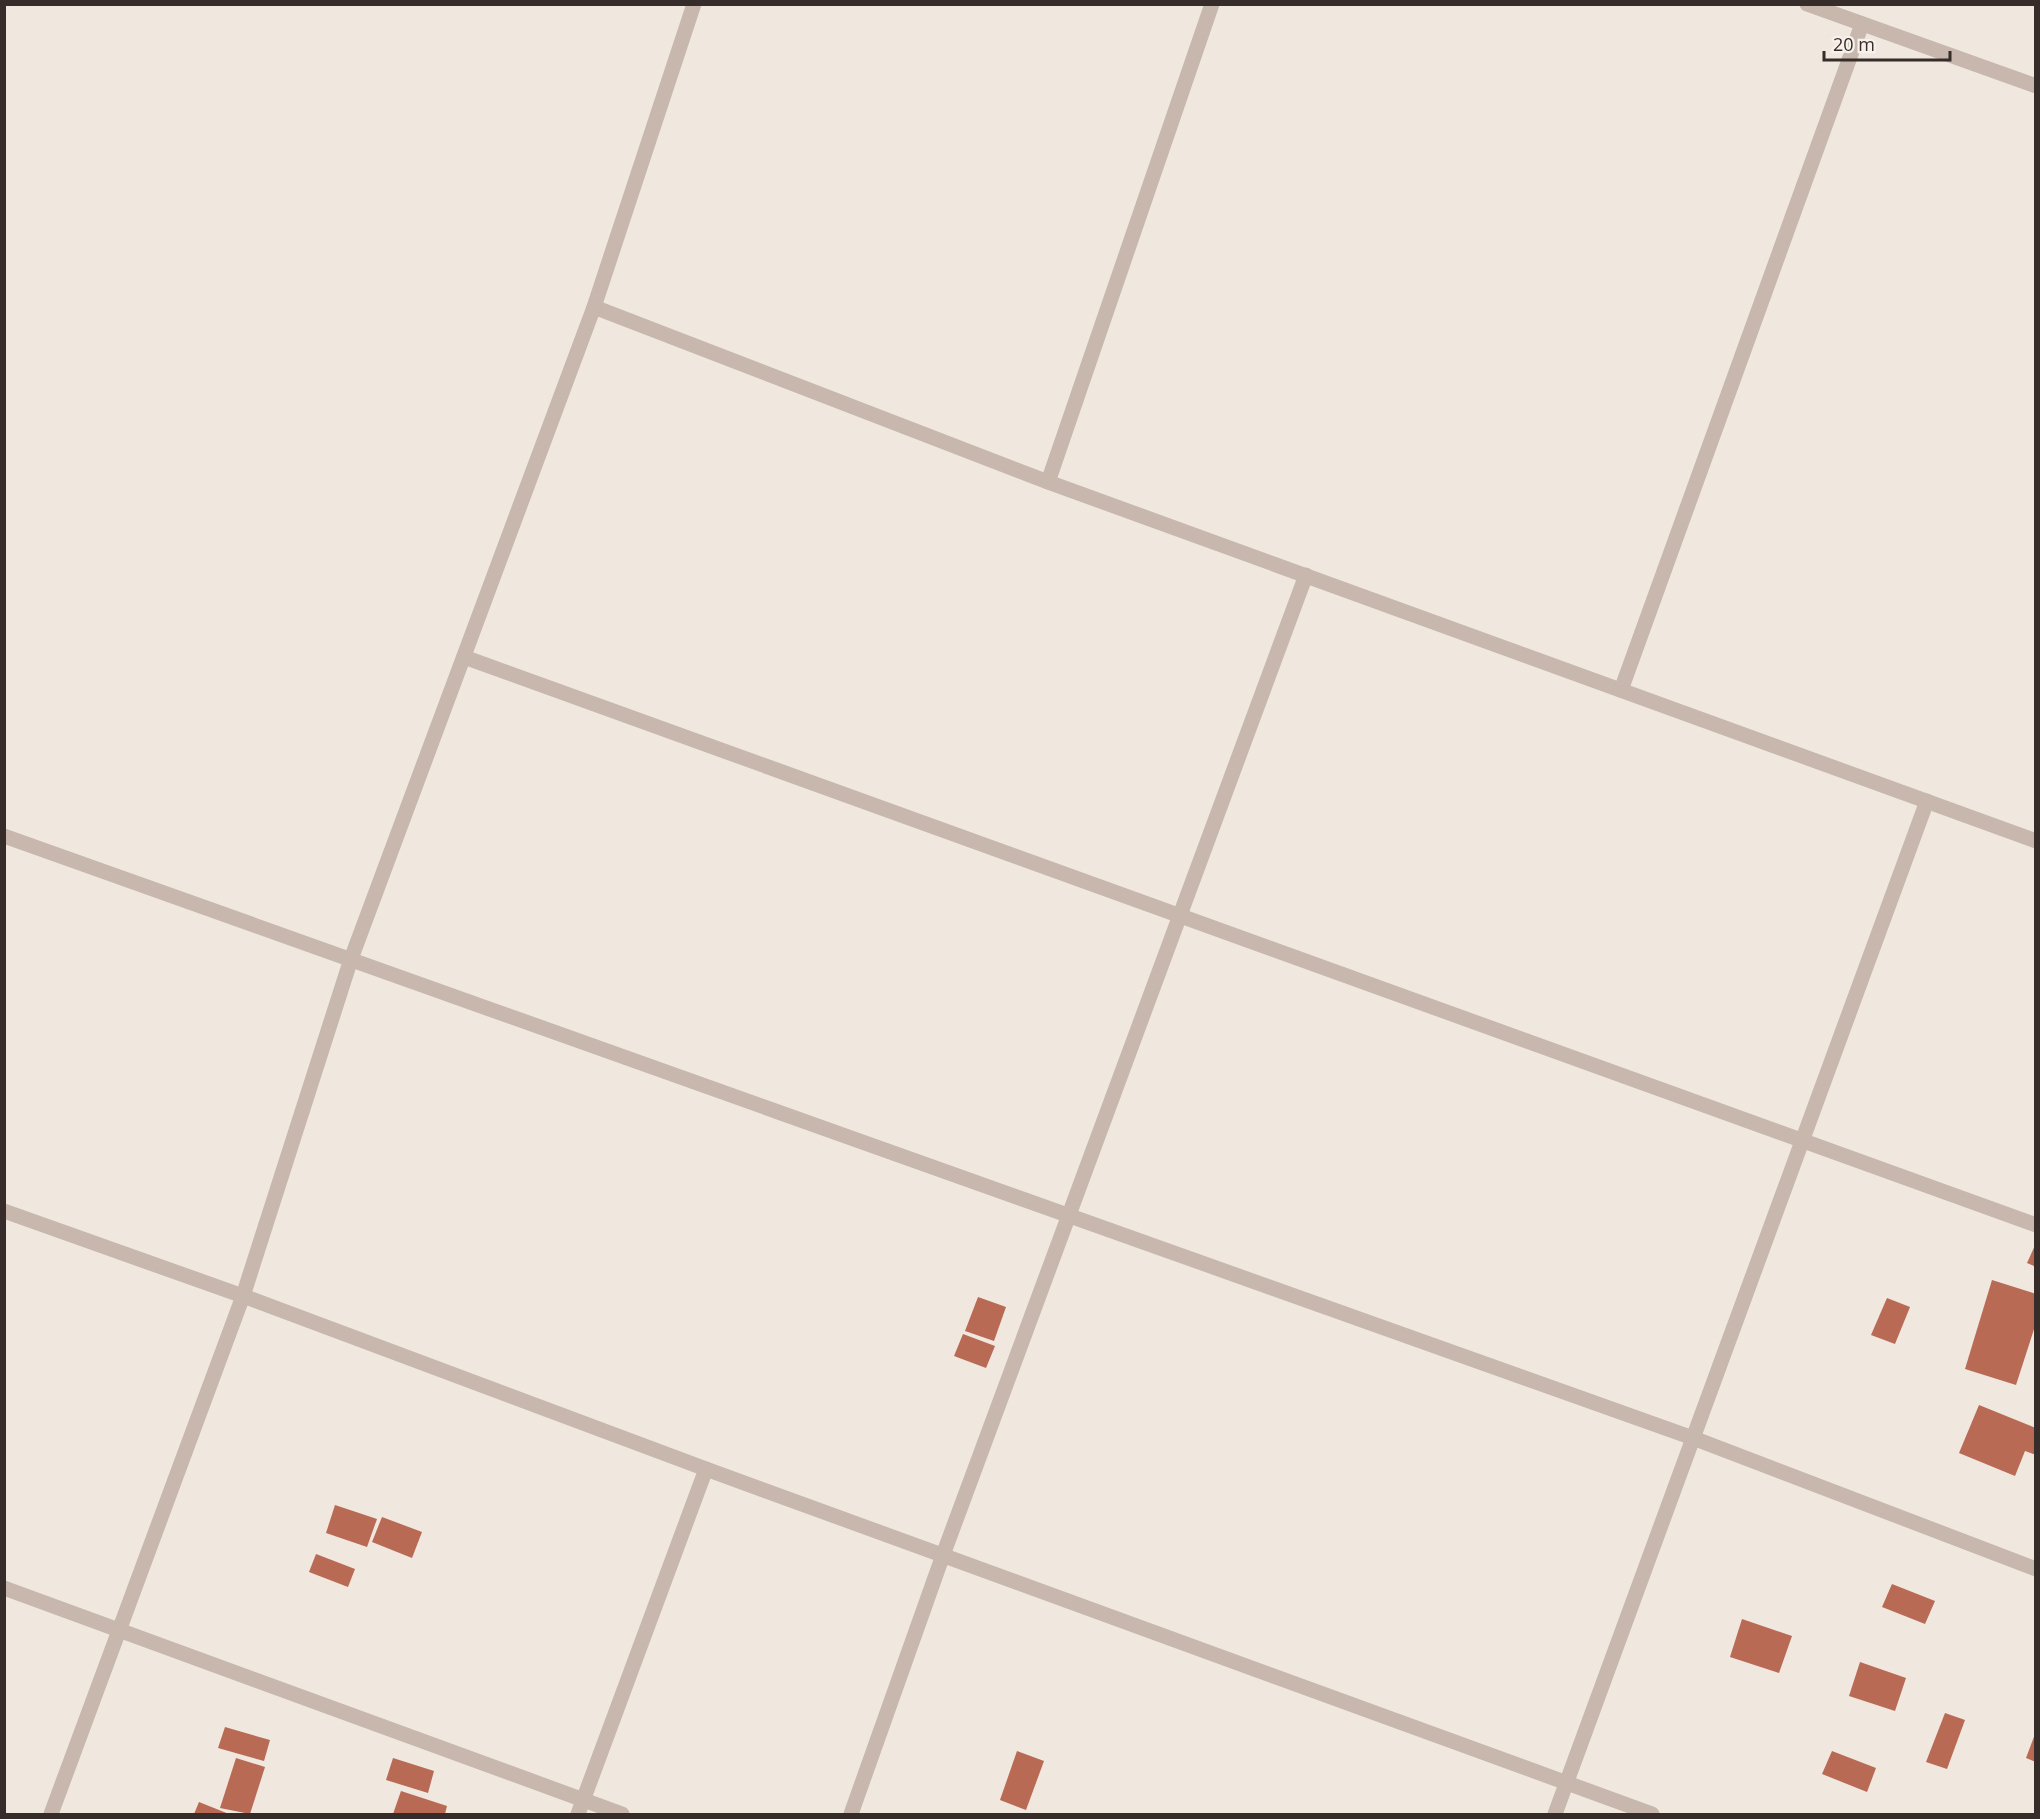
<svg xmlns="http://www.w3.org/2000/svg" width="2040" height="1819" font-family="'Open Sans',sans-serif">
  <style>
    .building { fill: #b86a54 }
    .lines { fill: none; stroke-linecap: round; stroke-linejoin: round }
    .minor { stroke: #c7b7ac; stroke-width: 15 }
  </style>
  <rect width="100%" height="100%" fill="#f0e7df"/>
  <g class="building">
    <path d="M 2036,1243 L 2036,1267 L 2027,1263 Z"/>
    <path d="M 1992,1280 L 2036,1294 L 2036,1323 L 2016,1385 L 1965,1369 Z"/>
    <path d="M 978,1297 L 1006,1307 L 994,1341 L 965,1331 Z"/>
    <path d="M 1887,1298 L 1910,1307 L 1895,1344 L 1871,1335 Z"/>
    <path d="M 963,1334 L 995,1346 L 986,1368 L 954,1356 Z"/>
    <path d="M 1979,1405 L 2036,1428 L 2036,1455 L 2025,1451 L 2015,1476 L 1959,1453 Z"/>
    <path d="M 335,1505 L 377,1519 L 367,1547 L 326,1533 Z"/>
    <path d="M 382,1517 L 422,1532 L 412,1558 L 372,1542 Z"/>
    <path d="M 316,1554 L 355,1569 L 348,1587 L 309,1572 Z"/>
    <path d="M 1892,1584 L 1935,1601 L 1925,1624 L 1882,1607 Z"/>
    <path d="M 1742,1619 L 1792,1636 L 1779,1673 L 1730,1657 Z"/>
    <path d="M 1860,1662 L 1906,1678 L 1895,1711 L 1849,1696 Z"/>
    <path d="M 1945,1713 L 1965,1720 L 1947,1769 L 1926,1762 Z"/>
    <path d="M 225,1727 L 270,1740 L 264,1761 L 218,1748 Z"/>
    <path d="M 2035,1734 L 2036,1734 L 2036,1762 L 2026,1758 Z"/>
    <path d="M 1017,1751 L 1044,1761 L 1026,1810 L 1000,1800 Z"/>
    <path d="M 1832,1751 L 1876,1768 L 1867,1792 L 1822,1774 Z"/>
    <path d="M 236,1758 L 265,1767 L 250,1814 L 220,1808 Z"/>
    <path d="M 393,1758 L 434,1771 L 428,1793 L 386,1780 Z"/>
    <path d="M 401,1791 L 447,1806 L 445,1814 L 393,1814 Z"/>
    <path d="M 199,1802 L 229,1814 L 194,1814 Z"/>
  </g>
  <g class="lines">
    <g class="minor">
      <path d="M 1807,4 L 2036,86"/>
      <path d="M 594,307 L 1048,482 L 2036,841"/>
      <path d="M 1048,482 L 1212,4"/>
      <path d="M 464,657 L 2036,1225"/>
      <path d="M 1621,690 L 1862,24"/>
      <path d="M 4,836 L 1693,1438 L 2036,1569"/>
      <path d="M 4,1211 L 243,1296 L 706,1469 L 1652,1814"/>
      <path d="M 4,1588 L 622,1814"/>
      <path d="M 51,1814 L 243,1296 L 351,959 L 594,307 L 694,4"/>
      <path d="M 578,1814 L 706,1469"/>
      <path d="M 851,1814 L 943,1555 L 1306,575"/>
      <path d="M 1555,1814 L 1927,801"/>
    </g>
  </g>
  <rect width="2040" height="1819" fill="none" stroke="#362d2a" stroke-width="12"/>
  <path d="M1824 51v9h126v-9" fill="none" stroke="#362d2a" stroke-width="3"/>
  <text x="1833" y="51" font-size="18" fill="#362d2a" stroke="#f8f1eb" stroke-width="4.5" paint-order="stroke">20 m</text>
</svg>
